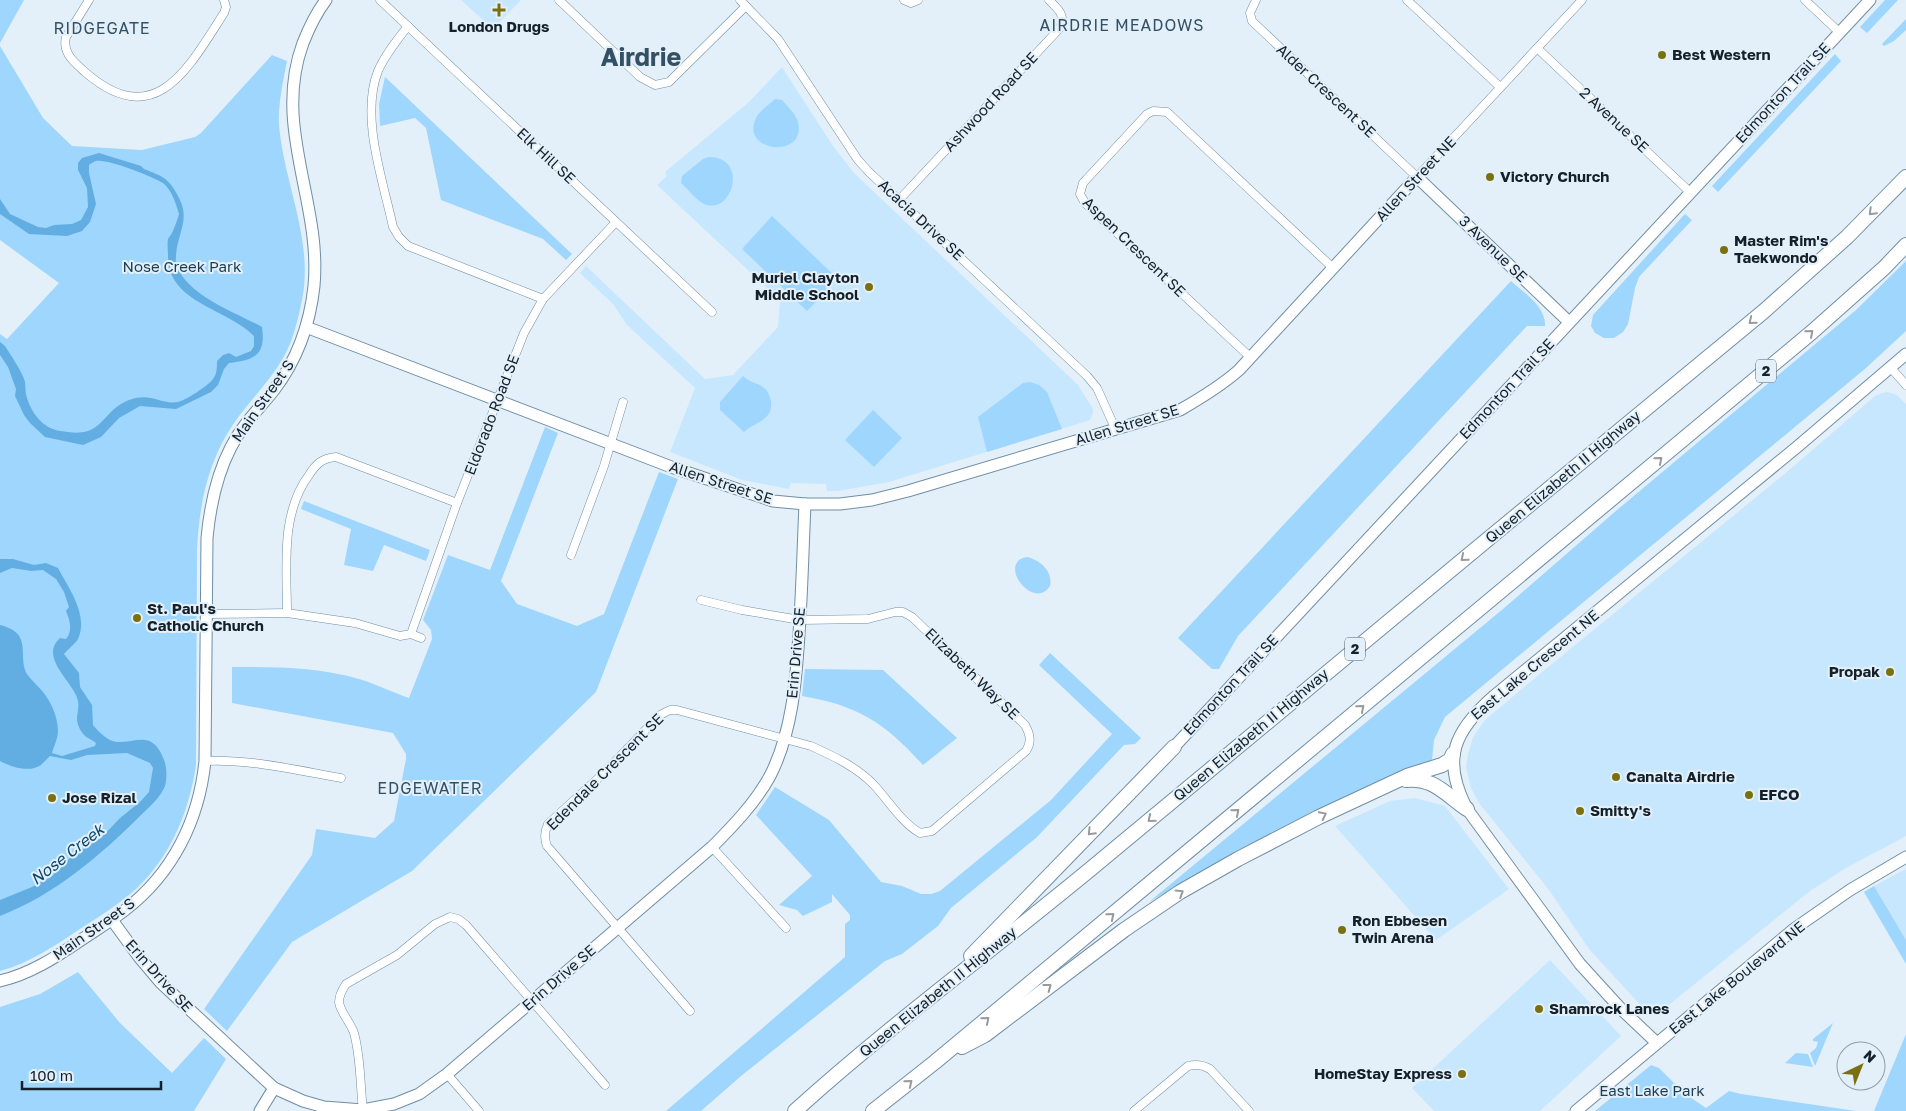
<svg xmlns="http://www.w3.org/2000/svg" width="1906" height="1111" font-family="'Golos Text',sans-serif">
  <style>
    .built { fill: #c7e7ff }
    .green { fill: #9ed6fe }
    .water { fill: #62aee3 }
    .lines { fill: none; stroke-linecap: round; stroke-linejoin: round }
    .street-casing { stroke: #6f8ea4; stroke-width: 9 }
    .secondary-casing { stroke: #6f8ea4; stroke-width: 13 }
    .highway-casing { stroke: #6f8ea4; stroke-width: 16 }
    .street { stroke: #fff; stroke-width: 8 }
    .secondary { stroke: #fff; stroke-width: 11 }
    .highway { stroke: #fff; stroke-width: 14 }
    .oneway { stroke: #969b9f }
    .poi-dot { fill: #7b7010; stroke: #e3f0fa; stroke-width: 2 }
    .labels { text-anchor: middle; stroke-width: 4; stroke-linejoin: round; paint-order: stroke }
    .shield { fill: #e3f0fa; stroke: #535f68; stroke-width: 1 }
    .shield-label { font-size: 14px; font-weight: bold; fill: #15212a }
    .poi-label { font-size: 15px; font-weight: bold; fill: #15212a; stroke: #e3f0fa; text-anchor: start }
    .street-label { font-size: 15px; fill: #15212a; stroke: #e3f0fa }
    .park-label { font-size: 15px; fill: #1b3c52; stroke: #e3f0fa }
    .neighbourhood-label { font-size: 16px; letter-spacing: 1px; fill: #335064; stroke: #e3f0fa }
    .water-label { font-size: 16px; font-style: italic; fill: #0b486b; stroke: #e3f0fa }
    .town-label { font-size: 25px; font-weight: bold; fill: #335064; stroke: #e3f0fa }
  </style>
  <rect width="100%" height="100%" fill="#e3f0fa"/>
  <g class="built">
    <path d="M 461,0 L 521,0 L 493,29 Z"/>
    <path d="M 782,67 L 833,146 L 854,173 L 1078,385 L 1093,409 L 1093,413 L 1090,420 L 889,482 L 838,491 L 827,491 L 826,484 L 791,483 L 789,489 L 742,480 L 670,452 L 695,388 L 627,325 L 613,304 L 580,273 L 586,266 L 705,379 L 733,375 L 778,327 L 780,300 L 657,185 L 667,176 L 665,172 L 749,102 Z"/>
    <path d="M 1888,392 L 1897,395 L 1906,404 L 1906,836 L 1846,868 L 1810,891 L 1660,1012 L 1643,1008 L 1589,949 L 1549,890 L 1479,803 L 1471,788 L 1466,767 L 1468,754 L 1473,737 L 1485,720 L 1541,673 L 1788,471 L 1875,396 L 1882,393 Z"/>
    <path d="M 1415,798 L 1445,806 L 1509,889 L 1436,940 L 1335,826 L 1390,801 Z"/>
    <path d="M 1906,869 L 1906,940 L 1874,886 Z"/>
    <path d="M 1550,960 L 1621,1036 L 1540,1111 L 1434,1111 L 1412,1088 Z"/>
  </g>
  <g class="green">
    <path d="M 0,0 L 24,0 L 0,43 Z"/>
    <path d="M 1885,0 L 1898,0 L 1867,33 L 1860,27 Z"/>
    <path d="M 1906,19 L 1906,30 L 1894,41 L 1884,46 L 1882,44 Z"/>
    <path d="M 0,46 L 43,118 L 72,146 L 142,150 L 195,137 L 201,133 L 272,55 L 287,61 C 283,82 278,104 279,125 C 284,184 314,240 302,300 C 299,315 295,331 290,344 C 276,378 245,403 227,434 C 206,470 199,509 197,550 L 196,765 C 189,812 171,856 136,889 C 118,905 97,918 77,931 C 53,947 29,963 0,971 L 0,334 L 7,339 L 59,283 L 0,240 Z"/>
    <path d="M 1835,54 L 1841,61 L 1718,192 L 1712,186 Z"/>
    <path d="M 385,77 L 572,254 L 566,260 L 543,239 L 441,200 L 426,128 L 415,118 L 380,126 L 379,104 Z"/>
    <path d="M 775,99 L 782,100 C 787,106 796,114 798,122 C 807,160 739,152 756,118 C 759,111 769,105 775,99 Z"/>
    <path d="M 709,157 C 749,157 733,216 704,204 C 696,200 688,189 681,183 L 682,176 L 703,159 Z"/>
    <path d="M 1685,214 L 1692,220 L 1639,277 L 1635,288 L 1628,324 L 1623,332 L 1614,338 L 1604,338 L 1595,333 L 1591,326 L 1593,315 Z"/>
    <path d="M 772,216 L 838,279 L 807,311 L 742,249 Z"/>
    <path d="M 1906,261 L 1906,331 L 1866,368 L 1445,717 L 1434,740 L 1432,760 C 1333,798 1241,850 1149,902 L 1503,609 L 1617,510 L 1856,310 Z"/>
    <path d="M 1511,281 C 1524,293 1546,306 1545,326 L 1527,326 L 1238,636 L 1219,669 L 1212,669 L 1178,638 Z"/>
    <path d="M 743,376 C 750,383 757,382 764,388 C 768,391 770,396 771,402 C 773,421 754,422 744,432 L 720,410 L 720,402 Z"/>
    <path d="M 1030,382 L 1039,385 L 1047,392 L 1062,429 L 987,452 L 978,417 L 1023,383 Z"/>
    <path d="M 873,410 L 902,438 L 874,467 L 845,440 Z"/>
    <path d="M 545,427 L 558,433 L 501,581 L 517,604 L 577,626 L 604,614 L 659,472 L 678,479 L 596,692 L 412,871 L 292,942 L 227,1031 L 204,1009 L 312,855 L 316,829 L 375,838 L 394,821 L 406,759 L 406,754 L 393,733 L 232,703 L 232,667 C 275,667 317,667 359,679 C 376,684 392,692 409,698 L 432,639 L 431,630 L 423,620 L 448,555 L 490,570 Z"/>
    <path d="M 304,501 L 430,550 L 426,561 L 384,545 L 373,571 L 344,565 L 351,529 L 301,509 Z"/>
    <path d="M 1027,557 C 1040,560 1053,571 1050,586 C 1033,612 996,562 1027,557 Z"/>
    <path d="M 1050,653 L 1141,738 L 1135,744 L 1124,745 L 1037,837 L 951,908 L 938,926 L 902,954 L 885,961 L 741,1076 L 701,1111 L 666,1111 L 845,957 L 845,924 L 850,920 L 850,915 L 832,894 L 832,902 L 803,916 L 797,910 L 779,905 L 812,876 L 756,815 L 775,787 L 829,820 L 881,882 L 902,886 L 921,894 L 931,894 L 940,891 L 1051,800 L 1112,734 L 1039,665 Z"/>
    <path d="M 805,669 L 883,670 L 957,738 L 923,765 C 884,722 859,706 802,696 Z"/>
    <path d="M 1874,886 L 1906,940 L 1906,964 L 1864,892 Z"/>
    <path d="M 78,972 L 120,1023 L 172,1073 L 204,1038 L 226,1059 L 194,1111 L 0,1111 L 0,1007 L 40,994 Z"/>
    <path d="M 1833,1023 L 1815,1066 L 1810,1053 L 1816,1048 L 1818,1042 L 1813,1041 L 1813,1039 Z"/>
    <path d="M 1906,1034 L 1906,1111 L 1874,1111 Z"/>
    <path d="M 1796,1053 L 1808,1054 L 1813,1067 L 1785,1063 Z"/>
    <path d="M 1651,1065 L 1659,1068 L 1684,1093 L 1706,1108 L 1729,1091 L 1741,1094 L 1856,1111 L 1595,1111 Z"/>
  </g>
  <g class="water">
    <path d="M 99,153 L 141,166 L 144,169 C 162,176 169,178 178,196 C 191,219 178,231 176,255 C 176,258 175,263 177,266 C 188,296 235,312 262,327 C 266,355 255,360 229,363 L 224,369 L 218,385 L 211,392 L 176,409 L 140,406 L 119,418 L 101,437 L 83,445 L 45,437 L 30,423 L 24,415 L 15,396 L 16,389 L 8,367 L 0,355 L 0,342 L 5,346 C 10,354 21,370 24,379 C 26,383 25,389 26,394 C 29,408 39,424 53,429 C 57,431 63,431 68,432 C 104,437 101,411 129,400 C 151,392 160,405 178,402 C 186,400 208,386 213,379 C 217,374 217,367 217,361 L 223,355 L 229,353 L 236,357 L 251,351 L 254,346 L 254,336 C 227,308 167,303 168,255 C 168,250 167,244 168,239 C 169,237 171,235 172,233 C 175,227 177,220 179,214 C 176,204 172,190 163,183 C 154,177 106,158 96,161 C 95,161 90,164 89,165 L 89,173 L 96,204 L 90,222 L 82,231 L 67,236 L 29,234 L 0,214 L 0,199 L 10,214 L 38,227 L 46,228 L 54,225 L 72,224 L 81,220 L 88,207 L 87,188 L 78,170 L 78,163 L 82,158 Z"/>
    <path d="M 0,559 L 13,559 L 34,565 L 46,563 L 58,568 C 68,587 89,615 78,639 C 75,644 68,649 64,654 L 79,673 L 80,687 L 92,705 L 93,725 C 97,730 104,737 110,740 C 129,749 151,724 164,760 C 167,767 167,779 165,786 C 161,797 149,807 141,815 C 100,856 54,895 0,916 L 0,900 L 32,887 L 51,877 L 71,857 L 101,838 L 120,818 L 140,802 L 149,792 L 153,768 L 150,763 L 127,753 L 87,755 L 71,760 L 50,756 C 47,759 44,762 41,765 C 29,773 11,767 0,761 L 0,625 C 34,633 17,656 27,674 C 31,680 38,686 43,692 C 51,702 58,717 58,731 C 58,738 54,746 52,753 L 62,756 L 95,746 L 96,743 C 91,739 84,737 81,731 C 73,718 80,712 78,701 C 75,683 38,658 60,638 L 66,639 C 73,630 70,621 66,611 L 69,607 L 64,592 L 56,579 L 43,570 L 31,571 L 12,568 L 0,573 Z"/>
  </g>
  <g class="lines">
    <g class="street-casing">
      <g id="street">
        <path d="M 89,0 L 66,37 C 62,53 74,62 85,72 C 155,133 188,69 224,13 L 226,7 L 224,0"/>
        <path d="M 380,0 L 712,312"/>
        <path d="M 559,0 L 640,77 L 655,85 L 669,82 L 746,6"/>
        <path d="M 740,0 L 778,39 L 858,160 L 870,173 L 1087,376 L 1097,388 L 1115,428"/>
        <path d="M 904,0 L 911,3 L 918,0"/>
        <path d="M 1256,0 L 1250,13 L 1252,21 L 1417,177 L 1582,0"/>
        <path d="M 1407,0 L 1500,87"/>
        <path d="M 1805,0 L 1839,32"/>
        <path d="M 408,26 C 397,40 385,55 378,71 C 360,117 383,180 393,227 L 399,237 L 408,246 L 543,299"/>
        <path d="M 1537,48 L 1691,193"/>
        <path d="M 899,200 L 1060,28 C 1066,15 1058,9 1049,0"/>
        <path d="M 1250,357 L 1085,203 L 1080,194 L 1083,183 L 1147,114 L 1153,111 L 1167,112 L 1333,268"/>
        <path d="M 1891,368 L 1906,385"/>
        <path d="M 571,555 L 604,466 L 623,402"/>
        <path d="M 287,613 C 287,567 280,514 309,475 C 316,464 322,458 336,457 L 457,503"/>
        <path d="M 207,614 L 287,613 L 355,623 L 400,636 L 411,634 L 457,503 L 524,333 L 543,299 L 616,222"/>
        <path d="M 411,634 L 421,638"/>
        <path d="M 205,761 C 251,759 296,770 341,778"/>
        <path d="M 712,847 L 786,928"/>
        <path d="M 690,1011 L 547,846 C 544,838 544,832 548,824 L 604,773 L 660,715 L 670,710 L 677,710 L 811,746 C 833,756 857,767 874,785 C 888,800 902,823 920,833 L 932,831 L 1026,751 C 1032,742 1030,734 1025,725 L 912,617 L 903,612 L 895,612 L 868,619 L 800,620 L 742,610 L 701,600"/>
        <path d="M 447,1074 L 479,1111"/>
        <path d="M 363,1110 C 360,1085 361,1058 354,1033 C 351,1023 340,1012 339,1002 C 339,995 342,990 346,984 L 397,955 L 435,924 L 450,917 L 458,919 L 466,925 L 605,1085"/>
        <path d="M 1134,1111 L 1188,1066 C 1196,1064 1203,1065 1210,1069 L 1249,1111"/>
      </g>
    </g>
    <g class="secondary-casing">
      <g id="secondary">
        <path d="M 306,327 L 674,468 L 773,501 L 805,504 L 840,504 L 872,500 L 908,491 L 1180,410 C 1201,398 1221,386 1239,370 L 1417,177 L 1569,322"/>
        <path d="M 1174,747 L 1870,0"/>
        <path d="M 112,920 L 139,957 L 161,983 L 274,1088 L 303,1101 L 324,1107 L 363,1110 L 394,1104 L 419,1094 L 447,1074 L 712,847 C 734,825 755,803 770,776 C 792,733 796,682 799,634 C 802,591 803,548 805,504"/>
        <path d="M 0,981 C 30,974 56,957 81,940 C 96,930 111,921 125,910 C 173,873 199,820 205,761 L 207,538 C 210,506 216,476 231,447 C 242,425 259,409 274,390 C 297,360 310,323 314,286 C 322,202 272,127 303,43 C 309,28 316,13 326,0"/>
        <path d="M 1657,1043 L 1621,1009 L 1580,964 L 1467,809 C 1441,759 1454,731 1494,696 L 1797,447 L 1906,354"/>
        <path d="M 260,1111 L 274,1088"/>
        <path d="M 1576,1111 L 1794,929 L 1850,890 L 1906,857"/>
      </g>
    </g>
    <g class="highway-casing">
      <g id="highway">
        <path d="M 1406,780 C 1434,777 1446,795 1467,809"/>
        <path d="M 971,956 L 1174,747"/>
        <path d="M 962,1047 L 985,1035 L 1124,930 L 1180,892 L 1238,859 L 1319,817 L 1407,776 L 1442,765 L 1450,760 L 1453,754"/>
        <path d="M 795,1111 C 890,1025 994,949 1093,867 C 1316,682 1539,496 1763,312 L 1847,237 L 1906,177"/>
        <path d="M 873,1111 L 935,1062 L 1812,332 L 1884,268 L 1906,245"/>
      </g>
    </g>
    <use href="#street" class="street"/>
    <use href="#secondary" class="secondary"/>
    <use href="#highway" class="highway"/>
  </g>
  <defs><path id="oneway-chevron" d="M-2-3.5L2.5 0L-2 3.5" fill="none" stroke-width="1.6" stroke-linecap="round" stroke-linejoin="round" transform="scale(1.25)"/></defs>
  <g class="oneway">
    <use href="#oneway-chevron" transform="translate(1872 212) rotate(135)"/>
    <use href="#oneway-chevron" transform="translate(1752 321) rotate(141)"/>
    <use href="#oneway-chevron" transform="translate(1810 333) rotate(-41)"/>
    <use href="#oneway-chevron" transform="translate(1659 460) rotate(-40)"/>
    <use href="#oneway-chevron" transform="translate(1464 558) rotate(140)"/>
    <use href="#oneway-chevron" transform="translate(1361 708) rotate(-40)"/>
    <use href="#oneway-chevron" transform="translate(1236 812) rotate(-40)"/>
    <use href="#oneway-chevron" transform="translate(1323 815) rotate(-26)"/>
    <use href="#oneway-chevron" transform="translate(1151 819) rotate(140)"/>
    <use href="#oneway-chevron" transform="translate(1091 832) rotate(134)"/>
    <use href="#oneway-chevron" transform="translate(1180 893) rotate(-32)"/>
    <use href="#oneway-chevron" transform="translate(1111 916) rotate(-40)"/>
    <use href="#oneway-chevron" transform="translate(1048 987) rotate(-37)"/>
    <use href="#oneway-chevron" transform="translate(986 1020) rotate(-40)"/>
    <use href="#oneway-chevron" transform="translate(909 1083) rotate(-39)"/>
  </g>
  <g class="poi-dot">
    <path d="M496.5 2.5h5v5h5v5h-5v5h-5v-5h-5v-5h5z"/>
    <circle cx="1662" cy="55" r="5"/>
    <circle cx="1490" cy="177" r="5"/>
    <circle cx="1724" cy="250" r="5"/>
    <circle cx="869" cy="287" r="5"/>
    <circle cx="137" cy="618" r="5"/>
    <circle cx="1890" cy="672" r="5"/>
    <circle cx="1616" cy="777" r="5"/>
    <circle cx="1749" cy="795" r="5"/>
    <circle cx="52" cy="798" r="5"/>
    <circle cx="1580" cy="811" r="5"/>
    <circle cx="1342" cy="930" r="5"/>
    <circle cx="1539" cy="1009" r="5"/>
    <circle cx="1462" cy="1074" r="5"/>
  </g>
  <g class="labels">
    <g class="shield">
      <rect x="1756" y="359.5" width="20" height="23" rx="4"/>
      <rect x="1345" y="637.5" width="20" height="23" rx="4"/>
    </g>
    <g class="shield-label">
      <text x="1766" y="376">2</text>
      <text x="1355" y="654">2</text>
    </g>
    <g class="poi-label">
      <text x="499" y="32" text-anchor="middle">London Drugs</text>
      <text x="1672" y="60">Best Western</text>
      <text x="1500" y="182">Victory Church</text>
      <text x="1734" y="246">Master Rim's<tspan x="1734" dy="17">Taekwondo</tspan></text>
      <text x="859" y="283" text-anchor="end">Muriel Clayton<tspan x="859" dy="17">Middle School</tspan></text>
      <text x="147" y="614">St. Paul's<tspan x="147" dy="17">Catholic Church</tspan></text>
      <text x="1880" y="677" text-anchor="end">Propak</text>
      <text x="1626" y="782">Canalta Airdrie</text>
      <text x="1759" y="800">EFCO</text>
      <text x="62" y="803">Jose Rizal</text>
      <text x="1590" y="816">Smitty's</text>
      <text x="1352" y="926">Ron Ebbesen<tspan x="1352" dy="17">Twin Arena</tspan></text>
      <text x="1549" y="1014">Shamrock Lanes</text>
      <text x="1452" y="1079" text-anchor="end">HomeStay Express</text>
    </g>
    <g class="street-label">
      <text transform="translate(1326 91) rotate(43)" y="5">Alder Crescent SE</text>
      <text transform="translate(1783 93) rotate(-47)" y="5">Edmonton Trail SE</text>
      <text transform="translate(991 102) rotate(-47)" y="5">Ashwood Road SE</text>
      <text transform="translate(1614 120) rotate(43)" y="5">2 Avenue SE</text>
      <text transform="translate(546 156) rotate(43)" y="5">Elk Hill SE</text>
      <text transform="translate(1416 179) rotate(-47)" y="5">Allen Street NE</text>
      <text transform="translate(921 220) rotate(43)" y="5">Acacia Drive SE</text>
      <text transform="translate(1134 247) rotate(44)" y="5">Aspen Crescent SE</text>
      <text transform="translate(1493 249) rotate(44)" y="5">3 Avenue SE</text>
      <text transform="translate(1507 389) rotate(-47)" y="5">Edmonton Trail SE</text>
      <text transform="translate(263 401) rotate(-55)" y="5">Main Street S</text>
      <text transform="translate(492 415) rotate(-69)" y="5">Eldorado Road SE</text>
      <text transform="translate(1127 425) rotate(-17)" y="5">Allen Street SE</text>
      <text transform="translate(1563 477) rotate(-40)" y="5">Queen Elizabeth II Highway</text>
      <text transform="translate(721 483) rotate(18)" y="5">Allen Street SE</text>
      <text transform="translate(796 653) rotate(-85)" y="5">Erin Drive SE</text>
      <text transform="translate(1535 665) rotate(-40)" y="5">East Lake Crescent NE</text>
      <text transform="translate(972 674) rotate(44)" y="5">Elizabeth Way SE</text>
      <text transform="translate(1231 685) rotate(-47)" y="5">Edmonton Trail SE</text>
      <text transform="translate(1251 735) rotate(-40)" y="5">Queen Elizabeth II Highway</text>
      <text transform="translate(605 772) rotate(-45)" y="5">Edendale Crescent SE</text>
      <text transform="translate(94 929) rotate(-35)" y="5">Main Street S</text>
      <text transform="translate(159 976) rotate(48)" y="5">Erin Drive SE</text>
      <text transform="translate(559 978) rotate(-41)" y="5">Erin Drive SE</text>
      <text transform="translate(1737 978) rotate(-39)" y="5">East Lake Boulevard NE</text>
      <text transform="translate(938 992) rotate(-39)" y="5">Queen Elizabeth II Highway</text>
    </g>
    <g class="park-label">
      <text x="182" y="272">Nose Creek Park</text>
      <text x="1652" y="1096">East Lake Park</text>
    </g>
    <g class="neighbourhood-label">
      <text x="1122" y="31">AIRDRIE MEADOWS</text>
      <text x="102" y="34">RIDGEGATE</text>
      <text x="430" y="794">EDGEWATER</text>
    </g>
    <g class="water-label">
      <text transform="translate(67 854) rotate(-38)" y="6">Nose Creek</text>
    </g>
    <g class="town-label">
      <text x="641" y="66">Airdrie</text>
    </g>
  </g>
  <g transform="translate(1861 1066) rotate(43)"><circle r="24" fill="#e3f0fa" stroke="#919da7"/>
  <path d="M0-4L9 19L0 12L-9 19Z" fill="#7b7010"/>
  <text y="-8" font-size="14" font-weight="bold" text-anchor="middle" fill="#15212a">N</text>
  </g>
  <path d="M22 1081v8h139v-8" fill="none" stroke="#15212a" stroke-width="2.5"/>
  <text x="30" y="1081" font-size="15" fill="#15212a" stroke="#e3f0fa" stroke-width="4" paint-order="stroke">100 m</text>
</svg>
